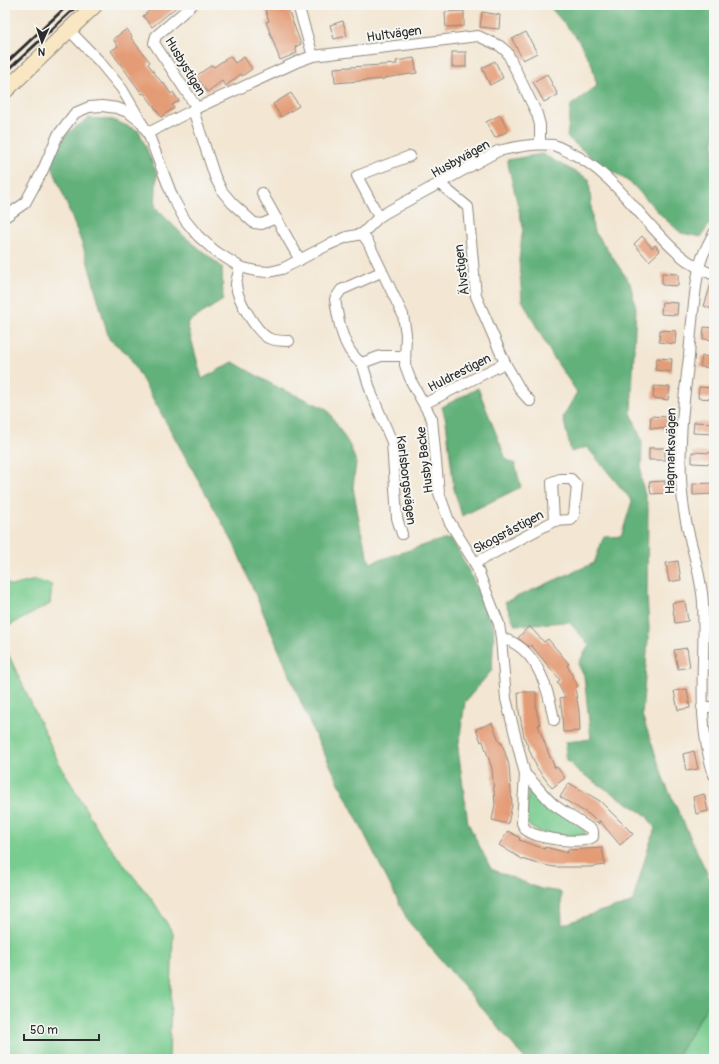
<svg xmlns="http://www.w3.org/2000/svg" width="719" height="1064" font-family="Pangolin,sans-serif">
  <style>
    .green { fill: #78cc8f; stroke: #527c5d }
    .forest { fill: #62b07a; stroke: #466e52 }
    .building { fill: #e49c77 }
    .lines { fill: none; stroke-linecap: round; stroke-linejoin: round }
    .minor-casing { stroke: #8f887e; stroke-width: 12 }
    .secondary-casing { stroke: #8f887e; stroke-width: 17 }
    .minor { stroke: #fff; stroke-width: 10 }
    .secondary { stroke: #f9e7c3; stroke-width: 15 }
    .rail { stroke: #2b2b2b; stroke-width: 3 }
    .labels { text-anchor: middle; stroke-width: 4; stroke-linejoin: round; paint-order: stroke }
    .street-label { font-size: 13px; fill: #2b2b2b; stroke: #f6f6f2 }
  </style>
  <rect width="100%" height="100%" fill="#f6f6f2"/>
  <filter id="ink" filterUnits="userSpaceOnUse"><feTurbulence type="fractalNoise" baseFrequency=".025" numOctaves="2"/><feDisplacementMap in="SourceGraphic" scale="8" xChannelSelector="R" yChannelSelector="G"/><feConvolveMatrix kernelMatrix="1 2 1 2 8 2 1 2 1" color-interpolation-filters="sRGB"/></filter>
  <filter id="wash" filterUnits="userSpaceOnUse"><feTurbulence type="fractalNoise" baseFrequency=".012" numOctaves="4" result="noise"/><feDisplacementMap in="SourceGraphic" scale="16" xChannelSelector="R" yChannelSelector="G"/><feGaussianBlur stdDeviation="0.9" result="paint"/><feColorMatrix in="noise" values="0 0 0 0 0 0 0 0 0 0 0 0 0 0 0 0 0 1.4 0 .05"/><feComposite in="paint" operator="in"/></filter>
  <g filter="url(#wash)">
    <rect width="100%" height="100%" fill="#f3e6d2"/>
    <g class="green">
      <path d="M 5,580 L 11,586 L 36,580 L 52,585 L 50,604 L 5,628 Z"/>
      <path d="M 5,647 L 58,761 L 102,837 L 153,901 L 173,933 L 169,1059 L 5,1059 Z"/>
      <path d="M 533,788 L 585,831 L 585,835 C 569,836 538,837 526,823 L 528,789 Z"/>
      <path d="M 714,997 L 714,1059 L 664,1059 L 679,1053 L 709,1003 Z"/>
    </g>
    <g class="forest">
      <path d="M 548,5 L 714,5 L 714,217 L 701,237 L 681,233 L 664,218 L 632,184 L 591,157 L 567,137 L 571,105 L 597,86 L 592,65 L 577,38 Z"/>
      <path d="M 89,118 L 113,120 L 139,131 L 157,174 L 155,207 L 184,236 L 222,267 L 223,300 L 187,323 L 202,379 L 233,362 L 275,386 L 327,409 L 350,446 L 356,462 L 353,487 L 361,531 L 370,563 L 437,541 L 452,539 L 472,577 L 494,628 L 492,670 L 465,702 L 458,749 L 468,823 L 491,869 L 541,889 L 561,892 L 562,925 L 598,912 L 632,903 L 648,849 L 655,828 L 646,815 L 578,771 L 565,758 L 566,742 L 591,739 L 584,676 L 578,664 L 589,645 L 569,622 L 515,625 L 505,602 L 594,563 L 604,536 L 621,537 L 632,501 L 587,447 L 571,452 L 563,417 L 577,392 L 553,357 L 522,300 L 519,260 L 523,227 L 507,160 L 542,154 L 589,179 L 593,229 L 630,283 L 636,308 L 631,413 L 642,441 L 641,478 L 648,508 L 647,596 L 649,628 L 642,715 L 665,783 L 714,888 L 714,997 L 709,1003 L 679,1053 L 664,1059 L 525,1059 L 408,921 L 314,733 L 234,544 L 128,354 L 109,339 L 84,249 L 52,166 L 59,139 Z"/>
      <path d="M 478,388 L 506,459 L 515,464 L 521,487 L 462,516 L 454,489 L 446,421 L 442,407 Z"/>
    </g>
    <g id="blocks">
      <g class="building">
        <path d="M 156,5 L 179,5 L 152,27 L 143,16 Z"/>
        <path d="M 275,5 L 277,5 L 279,10 L 287,7 L 301,44 L 295,47 L 297,53 L 280,60 L 266,22 L 269,21 L 265,9 Z"/>
        <path d="M 464,11 L 464,26 L 446,27 L 445,12 Z"/>
        <path d="M 482,12 L 500,15 L 499,29 L 480,27 Z"/>
        <path d="M 343,21 L 347,36 L 334,39 L 330,25 Z"/>
        <path d="M 127,29 L 132,37 L 131,38 L 150,62 L 148,64 L 162,83 L 163,82 L 171,94 L 173,92 L 179,101 L 172,105 L 174,108 L 161,117 L 153,105 L 144,93 L 142,94 L 111,51 L 118,46 L 113,39 Z"/>
        <path d="M 526,32 L 537,53 L 523,60 L 512,39 Z"/>
        <rect x="452" y="52" width="14" height="15"/>
        <path d="M 230,56 L 235,63 L 244,57 L 252,69 L 242,76 L 241,74 L 226,86 L 222,81 L 207,92 L 196,76 L 212,65 L 214,67 Z"/>
        <path d="M 414,58 L 417,73 L 384,78 L 384,79 L 335,83 L 334,68 L 397,64 L 396,61 Z"/>
        <path d="M 495,61 L 503,78 L 490,85 L 482,68 Z"/>
        <path d="M 547,74 L 558,95 L 544,102 L 533,82 Z"/>
        <path d="M 291,93 L 299,106 L 281,117 L 273,104 Z"/>
        <path d="M 500,115 L 508,131 L 495,138 L 486,122 Z"/>
        <path d="M 642,236 L 652,248 L 655,245 L 660,251 L 649,261 L 634,244 Z"/>
        <path d="M 662,273 L 678,274 L 678,286 L 662,285 Z"/>
        <path d="M 712,281 L 714,281 L 714,310 L 704,306 Z"/>
        <path d="M 662,302 L 678,303 L 677,315 L 661,314 Z"/>
        <path d="M 704,327 L 714,328 L 714,340 L 703,339 Z"/>
        <path d="M 660,330 L 676,331 L 675,344 L 659,342 Z"/>
        <path d="M 702,356 L 714,357 L 714,368 L 700,367 Z"/>
        <path d="M 657,358 L 672,359 L 671,372 L 655,370 Z"/>
        <path d="M 654,386 L 670,387 L 668,400 L 653,398 Z"/>
        <path d="M 699,387 L 714,388 L 714,399 L 698,398 Z"/>
        <path d="M 651,416 L 667,417 L 666,429 L 650,428 Z"/>
        <path d="M 694,422 L 714,423 L 714,434 L 693,433 Z"/>
        <rect x="649" y="448" width="16" height="12"/>
        <path d="M 692,452 L 714,453 L 714,464 L 692,463 Z"/>
        <path d="M 665,481 L 666,493 L 651,494 L 649,482 Z"/>
        <path d="M 714,483 L 714,494 L 693,495 L 693,484 Z"/>
        <path d="M 678,561 L 681,580 L 669,582 L 666,563 Z"/>
        <path d="M 685,601 L 688,621 L 675,623 L 672,603 Z"/>
        <path d="M 529,626 L 544,642 L 548,639 L 569,664 L 567,665 L 578,686 L 575,688 L 579,711 L 580,731 L 563,732 L 562,713 L 560,698 L 565,697 L 557,682 L 560,680 L 531,645 L 529,647 L 518,638 Z"/>
        <path d="M 687,648 L 690,667 L 678,669 L 674,650 Z"/>
        <path d="M 687,689 L 690,708 L 678,710 L 674,691 Z"/>
        <path d="M 518,692 L 536,692 L 536,709 L 540,725 L 538,725 L 548,752 L 555,768 L 557,767 L 565,778 L 552,788 L 537,768 L 524,737 L 519,711 Z"/>
        <path d="M 492,723 L 500,743 L 502,743 L 509,765 L 512,805 L 508,824 L 492,820 L 495,804 L 492,769 L 483,741 L 481,742 L 476,729 Z"/>
        <path d="M 694,751 L 698,769 L 686,771 L 683,754 Z"/>
        <path d="M 569,783 L 600,801 L 633,834 L 620,845 L 599,820 L 599,824 L 590,815 L 560,797 Z"/>
        <path d="M 704,794 L 708,811 L 696,814 L 693,797 Z"/>
        <path d="M 508,831 L 520,838 L 519,840 L 545,849 L 545,847 L 568,853 L 567,850 L 602,848 L 605,865 L 590,867 L 554,867 L 535,863 L 522,859 L 499,845 Z"/>
      </g>
    </g>
  </g>
  <g filter="url(#ink)">
    <use href="#blocks" fill-opacity="0" stroke="#8f887e" stroke-width="1"/>
    <g class="lines">
      <g class="minor-casing">
        <g id="minor">
          <path d="M 192,5 L 156,36 L 154,43 L 197,108"/>
          <path d="M 298,5 L 313,56"/>
          <path d="M 69,30 L 99,61 L 122,89 L 139,118"/>
          <path d="M 193,110 L 215,177 L 222,191 L 232,203 L 254,223 L 262,224 L 276,218 L 300,260"/>
          <path d="M 148,133 L 197,108 L 299,61 L 313,56 L 478,36 L 500,46 L 507,52 L 537,114 L 540,125 L 540,144"/>
          <path d="M 440,184 L 468,207 L 476,296 L 505,363 L 521,391 L 530,401"/>
          <path d="M 262,193 L 276,218"/>
          <path d="M 5,217 L 25,203 L 42,172 L 58,135 L 75,113 L 89,107 L 102,106 L 117,108 L 128,112 L 141,122 L 148,133 L 173,198 L 185,220 L 198,236 L 215,251 L 240,267 L 256,271 L 269,272 L 282,269 L 326,246 L 347,237 L 362,234 L 379,217 L 387,212 L 498,151 C 516,147 534,143 553,145 C 558,146 564,150 569,152 C 616,173 642,223 680,255 C 690,264 702,270 714,275"/>
          <path d="M 379,217 L 357,176 L 410,156"/>
          <path d="M 714,233 C 710,240 706,248 703,255 C 697,270 696,287 694,303 C 692,321 690,339 689,357 C 683,405 677,454 683,502 C 686,536 701,568 703,603 C 706,660 695,719 714,775"/>
          <path d="M 362,234 L 368,242 L 403,315 L 406,334 L 405,365 L 411,381 L 432,419 L 439,493 L 449,521 L 475,563 L 499,624 L 501,638 L 506,699 L 525,774 L 522,823 C 523,825 524,827 525,829 C 535,839 582,845 593,837 L 593,831 C 580,821 566,814 553,804 C 543,795 535,783 525,774"/>
          <path d="M 240,267 C 239,273 236,279 236,285 C 237,299 256,331 268,338 C 274,341 282,341 289,341"/>
          <path d="M 381,272 L 341,290 L 335,299 C 338,319 343,352 362,363 L 381,356 L 405,356"/>
          <path d="M 362,363 L 372,395 L 392,442 L 397,518 L 402,534"/>
          <path d="M 424,404 L 505,363"/>
          <path d="M 475,563 L 554,521 L 571,520 L 574,515 L 577,486 L 571,479 L 560,479 L 552,482 L 554,521"/>
          <path d="M 501,638 C 537,647 548,688 554,720"/>
          <path d="M 702,707 L 714,707"/>
        </g>
      </g>
      <g class="secondary-casing">
        <path id="secondary" d="M 5,91 L 95,5"/>
      </g>
      <use href="#minor" class="minor"/>
      <use href="#secondary" class="secondary"/>
      <g class="rail">
        <path d="M 5,64 L 68,5"/>
        <path d="M 5,73 L 78,5"/>
      </g>
    </g>
  </g>
  <g class="labels">
    <g class="street-label">
      <text transform="translate(394 33) rotate(-8)" y="5">Hultvägen</text>
      <text transform="translate(186 66) rotate(59)" y="5">Husbystigen</text>
      <text transform="translate(460 158) rotate(-29)" y="5">Husbyvägen</text>
      <text transform="translate(461 270) rotate(-97)" y="5">Älvstigen</text>
      <text transform="translate(459 372) rotate(-27)" y="5">Huldrestigen</text>
      <text transform="translate(670 451) rotate(-89)" y="5">Hagmarksvägen</text>
      <text transform="translate(424 460) rotate(-97)" y="5">Husby Backe</text>
      <text transform="translate(407 480) rotate(83)" y="5">Karlsborgsvägen</text>
      <text transform="translate(508 531) rotate(-28)" y="5">Skogsråstigen</text>
    </g>
  </g>
  <rect width="719" height="1064" fill="none" stroke="#f6f6f2" stroke-width="20"/>
  <g transform="translate(42 42) rotate(183)" stroke="#f6f6f2" stroke-width="3" paint-order="stroke">
  <path d="M0-3L7 15L0 10L-7 15Z" fill="#2b2b2b"/>
  <text y="-6" font-size="11" font-weight="bold" text-anchor="middle" fill="#2b2b2b">N</text>
  </g>
  <path d="M24 1034v6h75v-6" fill="none" stroke="#2b2b2b" stroke-width="2"/>
  <text x="30" y="1034" font-size="12" fill="#2b2b2b" stroke="#f6f6f2" stroke-width="3" paint-order="stroke">50 m</text>
</svg>
